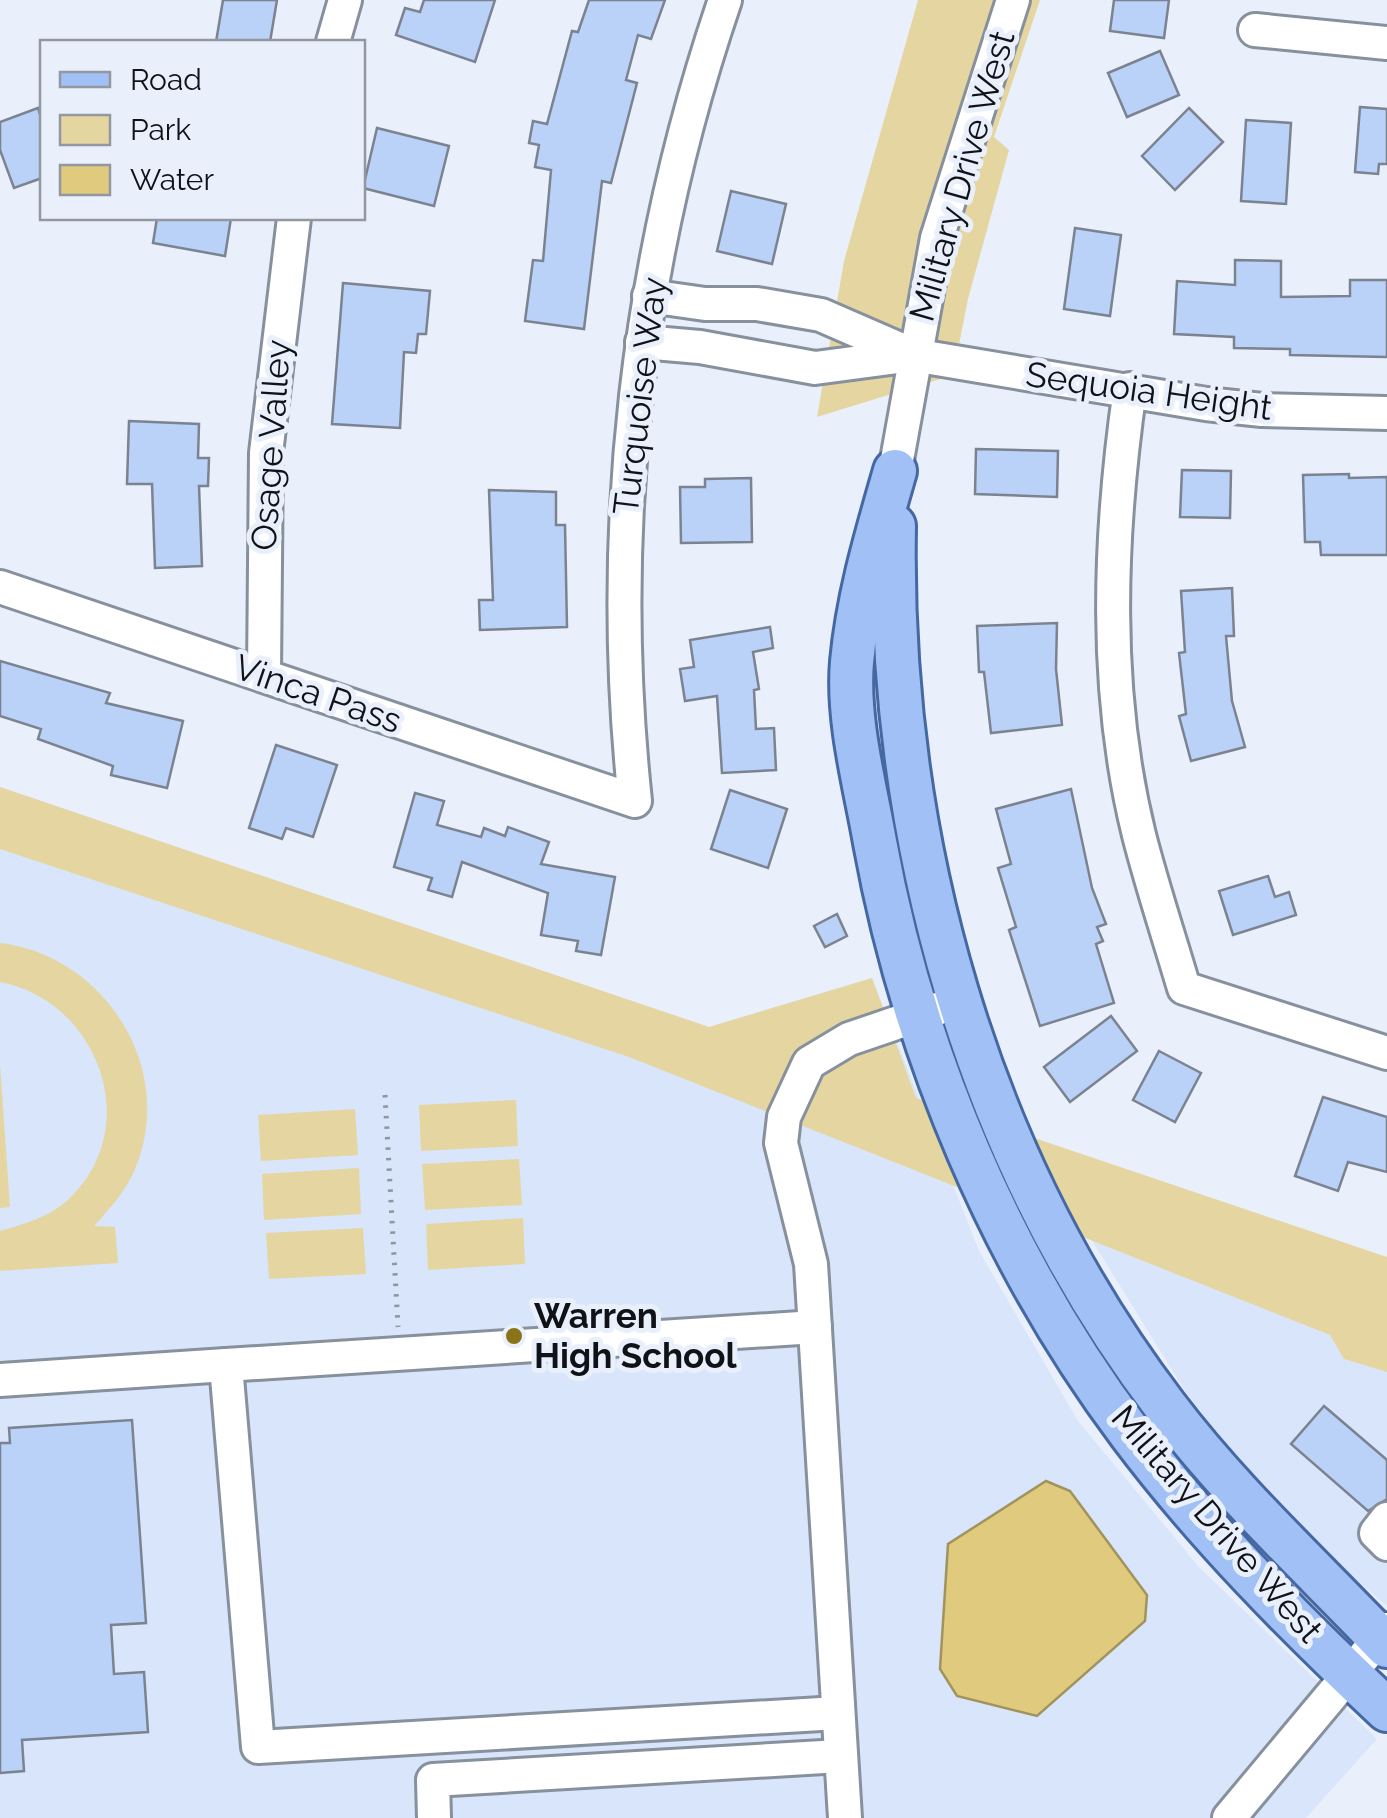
<svg xmlns="http://www.w3.org/2000/svg" width="1387" height="1818" font-family="Raleway,sans-serif">
  <style>
    .built { fill: #d8e5fa }
    .green { fill: #e5d6a1 }
    .water { fill: #e0ca7d; stroke: #a1935e; stroke-width: 2.5 }
    .building { fill: #bad1f8; stroke: #7b8390; stroke-width: 2.5 }
    .lines { fill: none; stroke-linecap: round; stroke-linejoin: round }
    .minor-casing { stroke: #87909d; stroke-width: 38 }
    .major-casing { stroke: #4568a3; stroke-width: 48 }
    .path { stroke: #90959e; stroke-width: 5; stroke-dasharray: 2.5 8; stroke-linecap: butt }
    .minor { stroke: #fff; stroke-width: 32 }
    .major { stroke: #a1c0f5; stroke-width: 42 }
    .poi-dot { fill: #8b7418; stroke: #e9f0fc; stroke-width: 4 }
    .labels { text-anchor: middle; stroke-width: 10; stroke-linejoin: round; paint-order: stroke }
    .street-label { font-size: 35px; fill: #0f1217; stroke: #e9f0fc }
    .poi-label { font-size: 35px; font-weight: bold; fill: #0f1217; stroke: #e9f0fc; text-anchor: start }
  </style>
  <rect width="100%" height="100%" fill="#e9f0fc"/>
  <g class="built">
    <path d="M 0,787 L 709,1027 L 872,978 L 979,1251 L 1078,1421 L 1199,1567 L 1377,1739 L 1306,1818 L 0,1818 Z"/>
    <path d="M 1075,1213 L 1387,1320 L 1387,1606 L 1324,1553 L 1244,1467 L 1185,1391 Z"/>
  </g>
  <g class="green">
    <path d="M 918,0 L 1040,0 L 994,137 L 1009,150 L 968,299 L 953,375 L 817,417 L 844,261 Z"/>
    <path d="M 0,787 L 709,1027 L 872,978 L 916,1098 L 1387,1257 L 1387,1372 L 1344,1359 L 1330,1335 L 629,1057 L 0,849 Z"/>
    <path d="M 0,943 C 102,955 175,1064 137,1164 C 128,1189 111,1207 94,1226 L 115,1227 L 118,1263 L 0,1271 L 0,1231 C 25,1224 50,1217 70,1198 C 145,1125 97,1000 0,982 Z"/>
    <path d="M 0,1064 L 10,1207 L 0,1208 Z"/>
    <path d="M 516,1100 L 518,1146 L 421,1151 L 419,1105 Z"/>
    <path d="M 355,1109 L 358,1155 L 261,1161 L 258,1115 Z"/>
    <path d="M 519,1159 L 522,1205 L 425,1210 L 422,1164 Z"/>
    <path d="M 359,1168 L 361,1214 L 264,1220 L 262,1174 Z"/>
    <path d="M 523,1218 L 525,1264 L 428,1270 L 426,1224 Z"/>
    <path d="M 363,1228 L 366,1274 L 269,1279 L 266,1233 Z"/>
  </g>
  <path class="water" d="M 1046,1481 L 1070,1491 L 1147,1595 L 1145,1621 L 1037,1716 L 957,1696 L 940,1669 L 948,1544 Z"/>
  <g class="building">
    <path d="M 223,0 L 277,0 L 270,42 L 216,42 Z"/>
    <path d="M 424,0 L 495,0 L 475,62 L 396,35 L 405,8 L 420,12 Z"/>
    <path d="M 589,0 L 665,0 L 651,39 L 638,35 L 626,80 L 637,83 L 611,183 L 602,181 L 584,329 L 525,321 L 533,260 L 543,261 L 551,170 L 535,167 L 539,145 L 529,143 L 533,121 L 547,124 L 572,31 L 578,32 Z"/>
    <path d="M 1114,0 L 1169,0 L 1164,38 L 1110,31 Z"/>
    <path d="M 1160,51 L 1179,95 L 1127,117 L 1108,73 Z"/>
    <path d="M 1360,107 L 1387,109 L 1387,164 L 1379,164 L 1378,174 L 1355,172 Z"/>
    <path d="M 38,108 L 42,121 L 42,178 L 14,188 L 0,150 L 0,122 Z"/>
    <path d="M 1189,108 L 1223,142 L 1175,190 L 1142,156 Z"/>
    <path d="M 1246,120 L 1291,123 L 1286,204 L 1241,201 Z"/>
    <path d="M 377,128 L 449,146 L 434,206 L 363,188 Z"/>
    <path d="M 731,191 L 786,204 L 772,264 L 717,251 Z"/>
    <path d="M 157,218 L 231,218 L 225,256 L 153,243 Z"/>
    <path d="M 1075,228 L 1121,235 L 1110,316 L 1064,309 Z"/>
    <path d="M 1235,260 L 1281,261 L 1281,297 L 1350,296 L 1350,280 L 1387,280 L 1387,357 L 1290,355 L 1290,349 L 1234,348 L 1234,337 L 1174,334 L 1177,281 L 1235,285 Z"/>
    <path d="M 343,283 L 430,291 L 426,334 L 418,334 L 416,353 L 404,352 L 400,428 L 332,424 Z"/>
    <path d="M 129,421 L 199,424 L 198,458 L 209,458 L 208,486 L 199,486 L 202,566 L 155,568 L 152,484 L 127,484 Z"/>
    <path d="M 976,449 L 1058,451 L 1057,497 L 975,494 Z"/>
    <path d="M 1182,470 L 1231,471 L 1230,518 L 1180,517 Z"/>
    <path d="M 1349,474 L 1349,478 L 1387,477 L 1387,555 L 1321,555 L 1320,542 L 1305,542 L 1303,475 Z"/>
    <path d="M 751,478 L 752,542 L 681,543 L 680,487 L 705,487 L 705,479 Z"/>
    <path d="M 489,490 L 556,492 L 556,525 L 565,525 L 567,627 L 480,630 L 479,600 L 493,600 Z"/>
    <path d="M 1232,588 L 1234,636 L 1226,636 L 1232,701 L 1245,747 L 1191,761 L 1179,716 L 1186,714 L 1179,653 L 1185,652 L 1181,591 Z"/>
    <path d="M 1057,623 L 1056,669 L 1062,725 L 991,733 L 984,672 L 979,672 L 977,626 Z"/>
    <path d="M 770,627 L 773,648 L 753,652 L 759,689 L 754,690 L 756,729 L 774,728 L 776,770 L 722,773 L 717,696 L 685,701 L 680,669 L 694,667 L 690,640 Z"/>
    <path d="M 0,661 L 110,693 L 106,703 L 183,721 L 167,788 L 111,775 L 113,766 L 38,739 L 41,729 L 0,716 Z"/>
    <path d="M 276,745 L 337,765 L 313,837 L 286,828 L 282,839 L 249,828 Z"/>
    <path d="M 1071,789 L 1092,888 L 1106,924 L 1097,927 L 1103,941 L 1096,944 L 1114,1003 L 1040,1026 L 1009,930 L 1016,927 L 998,868 L 1011,864 L 996,809 Z"/>
    <path d="M 730,790 L 787,809 L 768,868 L 711,849 Z"/>
    <path d="M 415,793 L 444,801 L 437,825 L 481,837 L 484,828 L 505,836 L 508,827 L 549,842 L 541,864 L 615,877 L 601,955 L 576,951 L 578,941 L 541,935 L 548,893 L 462,862 L 452,897 L 428,890 L 432,878 L 394,867 Z"/>
    <path d="M 1268,876 L 1275,897 L 1289,892 L 1296,915 L 1233,935 L 1219,891 Z"/>
    <path d="M 837,914 L 847,936 L 825,947 L 814,926 Z"/>
    <path d="M 1111,1016 L 1137,1051 L 1070,1102 L 1044,1067 Z"/>
    <path d="M 1159,1051 L 1201,1073 L 1175,1122 L 1133,1100 Z"/>
    <path d="M 1323,1097 L 1387,1117 L 1387,1172 L 1348,1162 L 1338,1191 L 1295,1176 Z"/>
    <path d="M 1324,1406 L 1387,1460 L 1387,1499 L 1368,1511 L 1291,1444 Z"/>
    <path d="M 132,1420 L 146,1623 L 111,1625 L 114,1674 L 144,1672 L 148,1732 L 22,1740 L 24,1771 L 0,1773 L 0,1443 L 10,1443 L 9,1428 Z"/>
  </g>
  <g class="lines">
    <g class="minor-casing">
      <g id="minor">
        <path d="M 1255,30 L 1387,43"/>
        <path d="M 333,42 L 345,0"/>
        <path d="M 649,296 L 705,304 L 757,304 L 821,315 L 913,355 L 1206,404 L 1262,410 L 1387,413"/>
        <path d="M 642,342 L 700,347 L 815,368 L 913,355"/>
        <path d="M 1130,389 C 1109,535 1103,690 1139,835 C 1152,886 1169,937 1184,988 L 1387,1053"/>
        <path d="M 895,471 L 937,238 L 1013,0"/>
        <path d="M 0,587 L 635,801 C 606,529 637,258 725,0"/>
        <path d="M 264,674 L 266,453 L 294,218"/>
        <path d="M 815,1327 L 226,1365 L 258,1747 L 838,1713"/>
        <path d="M 0,1380 L 226,1365"/>
        <path d="M 1387,1519 L 1376,1533 L 1387,1544"/>
        <path d="M 434,1818 L 433,1780 L 840,1756"/>
        <path d="M 845,1818 L 811,1264 L 781,1143 L 784,1117 L 809,1063 L 849,1039 L 937,1009"/>
        <path d="M 1229,1818 L 1387,1629"/>
      </g>
    </g>
    <g class="major-casing">
      <g id="major">
        <path d="M 895,471 C 877,534 858,596 852,662 C 847,720 865,785 875,842 C 913,1052 1001,1261 1130,1433 C 1205,1533 1296,1625 1387,1710"/>
        <path d="M 894,526 C 888,838 975,1157 1166,1407 C 1232,1494 1312,1567 1387,1646"/>
      </g>
    </g>
    <path class="path" d="M 385,1095 L 398,1327"/>
    <use href="#minor" class="minor"/>
    <use href="#major" class="major"/>
  </g>
  <circle class="poi-dot" cx="514" cy="1336" r="10"/>
  <g class="labels">
    <g class="street-label">
      <text transform="translate(962 176) rotate(-74)" y="12">Military Drive West</text>
      <text transform="translate(1149 391) rotate(8)" y="12">Sequoia Height</text>
      <text transform="translate(640 396) rotate(-83)" y="12">Turquoise Way</text>
      <text transform="translate(271 445) rotate(-86)" y="12">Osage Valley</text>
      <text transform="translate(318 694) rotate(19)" y="12">Vinca Pass</text>
      <text transform="translate(1217 1524) rotate(49)" y="12">Military Drive West</text>
    </g>
    <g class="poi-label">
      <text x="534" y="1328">Warren<tspan x="534" dy="40">High School</tspan></text>
    </g>
  </g>
  <rect x="40" y="40" width="325" height="180" fill="#e9f0fc" stroke="#9297a0" stroke-width="2.5"/>
  <rect x="60" y="72" width="50" height="15" fill="#a1c0f5" stroke="#9297a0" stroke-width="2.5"/>
  <text x="130" y="90" font-size="30" fill="#0f1217">Road</text>
  <rect x="60" y="115" width="50" height="30" fill="#e5d6a1" stroke="#9297a0" stroke-width="2.5"/>
  <text x="130" y="140" font-size="30" fill="#0f1217">Park</text>
  <rect x="60" y="165" width="50" height="30" fill="#e0ca7d" stroke="#9297a0" stroke-width="2.5"/>
  <text x="130" y="190" font-size="30" fill="#0f1217">Water</text>
</svg>
